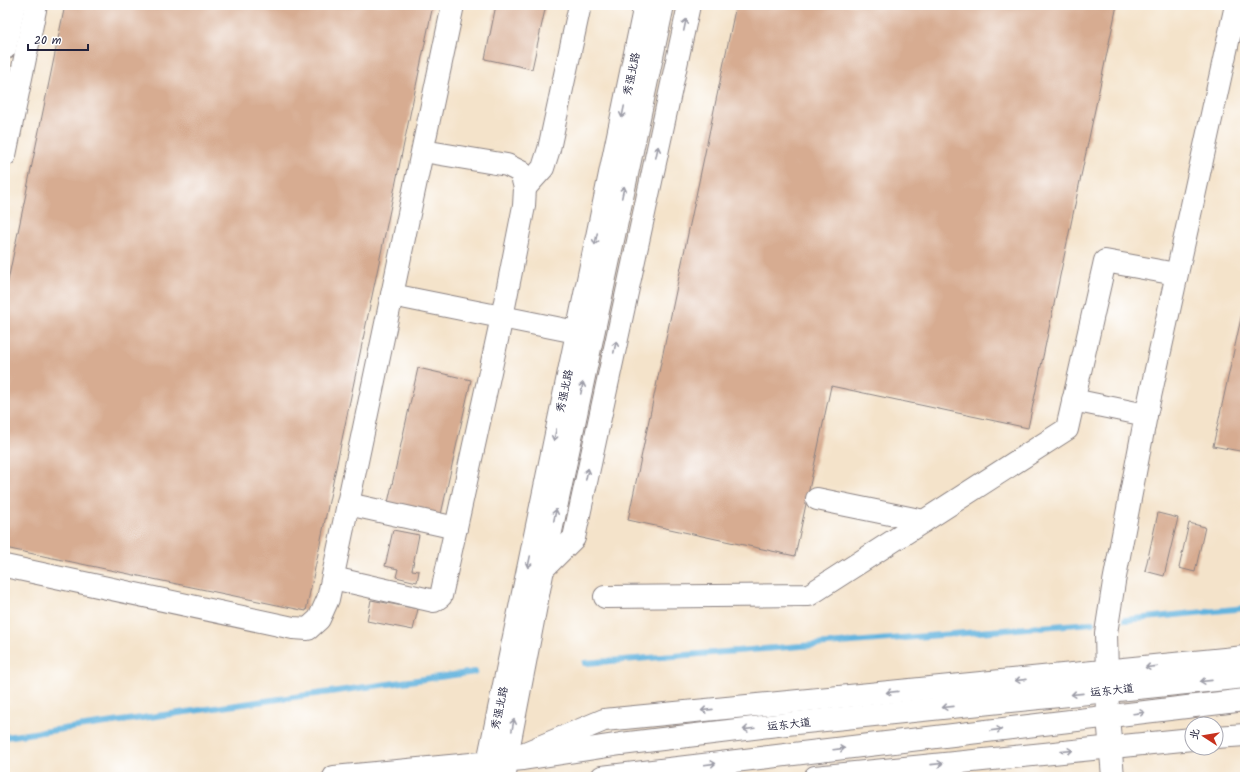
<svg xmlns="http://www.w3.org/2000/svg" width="1250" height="782" font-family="Kalam,'LXGW WenKai TC',sans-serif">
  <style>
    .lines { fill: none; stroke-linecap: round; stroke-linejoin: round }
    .stream { stroke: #63b4de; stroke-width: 6 }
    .building { fill: #d7ac91 }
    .minor-casing { stroke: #8b8282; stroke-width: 24 }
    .major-casing { stroke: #8b8282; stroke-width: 24 }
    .minor { stroke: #fff; stroke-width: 22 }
    .major { stroke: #fff; stroke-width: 22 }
    .oneway { stroke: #9c9ca7 }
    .labels { text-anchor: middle; stroke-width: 3; stroke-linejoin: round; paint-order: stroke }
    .street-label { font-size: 11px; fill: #22223b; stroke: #fff }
  </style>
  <rect width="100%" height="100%" fill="#fff"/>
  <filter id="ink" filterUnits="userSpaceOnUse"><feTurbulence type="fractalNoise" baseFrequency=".025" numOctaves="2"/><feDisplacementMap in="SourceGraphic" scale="8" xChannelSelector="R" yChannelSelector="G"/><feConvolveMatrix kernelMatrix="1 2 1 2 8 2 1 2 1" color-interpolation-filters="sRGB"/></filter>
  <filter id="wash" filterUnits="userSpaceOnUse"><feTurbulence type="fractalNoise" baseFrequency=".012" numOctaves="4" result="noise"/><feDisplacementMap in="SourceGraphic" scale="16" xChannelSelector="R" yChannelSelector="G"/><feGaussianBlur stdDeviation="0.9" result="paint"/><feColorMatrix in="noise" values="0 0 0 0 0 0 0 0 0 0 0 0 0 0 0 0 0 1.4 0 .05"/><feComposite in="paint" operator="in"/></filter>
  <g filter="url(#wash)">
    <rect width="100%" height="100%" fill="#f4e3ca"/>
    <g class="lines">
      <g class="stream">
        <path d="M 1125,620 L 1245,608"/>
        <path d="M 585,663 L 1092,623"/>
        <path d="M 5,737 L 475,672"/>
      </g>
    </g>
    <g id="blocks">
      <g class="building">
        <path d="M 65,5 L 433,5 L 306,611 L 5,548 L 5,295 Z"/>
        <path d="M 496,5 L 546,5 L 532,69 L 485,59 Z"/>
        <path d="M 736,5 L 1117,5 L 1028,428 L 831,386 L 795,556 L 628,520 Z"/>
        <path d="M 1245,300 L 1245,452 L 1213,446 Z"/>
        <path d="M 418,368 L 471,380 L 440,519 L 387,507 Z"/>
        <path d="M 1158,513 L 1178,518 L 1164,576 L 1145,571 Z"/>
        <path d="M 1189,523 L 1205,527 L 1195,572 L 1179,568 Z"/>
        <path d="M 393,530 L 419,535 L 412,570 L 419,571 L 417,582 L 396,577 L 398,569 L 385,566 Z"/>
        <path d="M 371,600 L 418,609 L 413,630 L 367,621 Z"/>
      </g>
    </g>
  </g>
  <g filter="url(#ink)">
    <use href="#blocks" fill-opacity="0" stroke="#8b8282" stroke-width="1"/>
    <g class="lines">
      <g class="minor-casing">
        <g id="minor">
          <path d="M 5,48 L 14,5"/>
          <path d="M 5,155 L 36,5"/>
          <path d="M 525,188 L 543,168 L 549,149 L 580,5"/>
          <path d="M 392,295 L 591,335"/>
          <path d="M 1073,400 L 1146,415"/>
          <path d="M 817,499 L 924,521"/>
          <path d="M 348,504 L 456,528"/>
          <path d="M 5,566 L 293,628 L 308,629 L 319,619 L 328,599 L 453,5"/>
          <path d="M 543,569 L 574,538 L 689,5"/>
          <path d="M 333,578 L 434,601 L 441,596 L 502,317 L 524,206 L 525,188 L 521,172 L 507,165 L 423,151"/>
          <path d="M 605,597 L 809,595 L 1067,429 L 1105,261 L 1176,274"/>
          <path d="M 1216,737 L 1245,735"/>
          <path d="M 518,756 L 604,720 L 1245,657"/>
          <path d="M 486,777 L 488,762 L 645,5"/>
          <path d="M 505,777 L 506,761 L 543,569 L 663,5"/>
          <path d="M 815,777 L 1192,739"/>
          <path d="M 1113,777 L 1108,716 L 1106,633 L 1114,582 L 1146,415 L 1236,5"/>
        </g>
      </g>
      <g class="major-casing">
        <g id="major">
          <path d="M 334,777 L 523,759 L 621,744 L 786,724 L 1245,677"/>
          <path d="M 602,777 L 1245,700"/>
        </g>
      </g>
      <use href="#minor" class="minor"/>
      <use href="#major" class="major"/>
    </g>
    <defs><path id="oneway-shaft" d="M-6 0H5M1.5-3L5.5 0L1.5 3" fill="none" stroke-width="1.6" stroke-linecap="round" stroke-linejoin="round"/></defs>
    <g class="oneway">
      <use href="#oneway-shaft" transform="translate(685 25) rotate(-78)"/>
      <use href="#oneway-shaft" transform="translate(623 112) rotate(102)"/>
      <use href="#oneway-shaft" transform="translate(657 152) rotate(-78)"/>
      <use href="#oneway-shaft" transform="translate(623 192) rotate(-78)"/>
      <use href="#oneway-shaft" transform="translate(596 239) rotate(102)"/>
      <use href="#oneway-shaft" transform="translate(615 347) rotate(-78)"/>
      <use href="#oneway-shaft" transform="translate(582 388) rotate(-78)"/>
      <use href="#oneway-shaft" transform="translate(555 435) rotate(102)"/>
      <use href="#oneway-shaft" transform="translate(587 474) rotate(-78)"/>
      <use href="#oneway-shaft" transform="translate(555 515) rotate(-78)"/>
      <use href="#oneway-shaft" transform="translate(529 562) rotate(102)"/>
      <use href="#oneway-shaft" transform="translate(1151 667) rotate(174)"/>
      <use href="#oneway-shaft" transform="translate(1021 680) rotate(174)"/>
      <use href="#oneway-shaft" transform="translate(1206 681) rotate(174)"/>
      <use href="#oneway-shaft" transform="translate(892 692) rotate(174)"/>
      <use href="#oneway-shaft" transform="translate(1077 694) rotate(174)"/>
      <use href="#oneway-shaft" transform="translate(948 707) rotate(174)"/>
      <use href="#oneway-shaft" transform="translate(707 710) rotate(174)"/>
      <use href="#oneway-shaft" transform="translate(1139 713) rotate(-7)"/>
      <use href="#oneway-shaft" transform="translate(513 725) rotate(-79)"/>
      <use href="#oneway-shaft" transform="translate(749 729) rotate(173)"/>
      <use href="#oneway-shaft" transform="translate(996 730) rotate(-7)"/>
      <use href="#oneway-shaft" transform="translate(839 749) rotate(-7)"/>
      <use href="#oneway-shaft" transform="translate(1067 751) rotate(-6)"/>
      <use href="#oneway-shaft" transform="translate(710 764) rotate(-7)"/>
      <use href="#oneway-shaft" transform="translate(937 764) rotate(-6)"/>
    </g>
  </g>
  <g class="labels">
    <g class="street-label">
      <text transform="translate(631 74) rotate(-78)" y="4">秀强北路</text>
      <text transform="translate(564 391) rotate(-78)" y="4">秀强北路</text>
      <text transform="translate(1112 690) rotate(-6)" y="4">运东大道</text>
      <text transform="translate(499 708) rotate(-78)" y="4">秀强北路</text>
      <text transform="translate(789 724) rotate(-6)" y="4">运东大道</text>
    </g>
  </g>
  <rect width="1250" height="782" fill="none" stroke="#fff" stroke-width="20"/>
  <g transform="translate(1204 736) rotate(282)"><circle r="19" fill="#ffffff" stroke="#a7a7b1"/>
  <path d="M0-3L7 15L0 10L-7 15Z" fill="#c8321e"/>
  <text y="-6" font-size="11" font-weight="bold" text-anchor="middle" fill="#22223b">北</text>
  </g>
  <path d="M28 44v6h60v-6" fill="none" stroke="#22223b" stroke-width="2"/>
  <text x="34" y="44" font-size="12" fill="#22223b" stroke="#ffffff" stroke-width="3" paint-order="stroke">20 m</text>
</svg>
